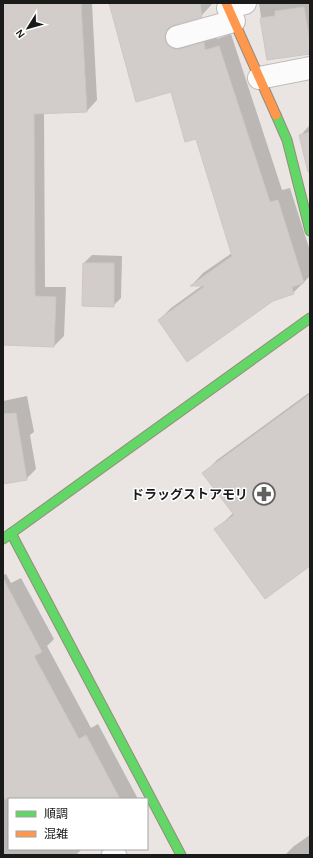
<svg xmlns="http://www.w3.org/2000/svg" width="313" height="858" font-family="Karla,'Noto Sans JP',sans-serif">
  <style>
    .shadow { fill: #0003 }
    .building { fill: #d2cdcb; stroke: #cdc6c4 }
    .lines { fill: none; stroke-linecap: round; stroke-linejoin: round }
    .lane-casing { stroke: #bfbcbb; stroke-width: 15 }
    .street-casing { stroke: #bfbcbb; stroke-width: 24 }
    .fast-casing { stroke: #948d7b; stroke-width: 11 }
    .slow-casing { stroke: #948d7b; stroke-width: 11 }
    .lane { stroke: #fcfbfb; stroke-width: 13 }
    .street { stroke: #fcfbfb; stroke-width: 22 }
    .fast { stroke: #63d668; stroke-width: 9 }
    .slow { stroke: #ff974d; stroke-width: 9 }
    .labels { text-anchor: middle; stroke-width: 3; stroke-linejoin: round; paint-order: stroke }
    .poi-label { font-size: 13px; font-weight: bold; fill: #1a1a1a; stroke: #fff; text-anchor: end }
  </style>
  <rect width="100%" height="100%" fill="#eae5e2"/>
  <g class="shadow">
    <path d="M 3,3 L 92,3 L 97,100 L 87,111 L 44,112 L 45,287 L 66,287 L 64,336 L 54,346 L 3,344 Z"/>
    <path d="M 110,3 L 213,3 L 201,16 L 177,23 L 177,28 L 216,31 L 217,39 L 231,34 L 282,190 L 290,188 L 310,251 L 310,276 L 293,293 L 159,320 L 171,308 L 203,285 L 192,285 L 203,273 L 232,253 L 197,137 L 171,91 Z"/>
    <path d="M 259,3 L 310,3 L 310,55 L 306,55 L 306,53 L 267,59 Z"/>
    <path d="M 309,126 L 310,126 L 310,171 L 300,136 Z"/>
    <path d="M 92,255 L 122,256 L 121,298 L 113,306 L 83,305 L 84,263 Z"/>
    <path d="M 310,392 L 310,565 L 216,530 L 233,513 L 204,473 L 217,460 Z"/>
    <path d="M 27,396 L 34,432 L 30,435 L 36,469 L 26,479 L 3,483 L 3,401 Z"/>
    <path d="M 6,574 L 11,583 L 21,578 L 54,639 L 47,646 L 91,728 L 98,724 L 138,799 L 9,799 L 9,849 L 82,849 L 76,855 L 3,855 L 3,575 Z"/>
    <path d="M 310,835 L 310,855 L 285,855 L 294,846 Z"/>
  </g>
  <g class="building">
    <path d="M 3,3 L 81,3 L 87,112 L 34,114 L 35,296 L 56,297 L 54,347 L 3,345 Z"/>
    <path d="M 109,3 L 200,3 L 202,17 L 174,25 L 168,28 L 165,34 L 165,41 L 169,46 L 174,49 L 180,49 L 204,42 L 205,50 L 219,46 L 270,202 L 278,200 L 304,283 L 292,287 L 294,294 L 273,301 L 187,362 L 158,320 L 205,286 L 190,286 L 232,256 L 196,139 L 185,142 L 171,92 L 136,102 Z"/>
    <path d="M 304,7 L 310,43 L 310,54 L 267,60 L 260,18 L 275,16 L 275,11 Z"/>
    <path d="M 310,132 L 310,172 L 308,172 L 299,135 Z"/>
    <path d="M 83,263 L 114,263 L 114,307 L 82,306 Z"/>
    <path d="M 310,394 L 310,566 L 265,599 L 214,529 L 234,515 L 202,473 Z"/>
    <path d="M 16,413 L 27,480 L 3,484 L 3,414 Z"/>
    <path d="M 3,578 L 42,652 L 34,656 L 79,739 L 86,735 L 120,799 L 3,799 Z"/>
  </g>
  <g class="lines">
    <g class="lane-casing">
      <path id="lane" d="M 108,855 L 111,853 L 120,855"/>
    </g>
    <g class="street-casing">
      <g id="street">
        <path d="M 228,8 L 245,3"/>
        <path d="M 177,37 L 234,21"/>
        <path d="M 259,78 L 310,68"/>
      </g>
    </g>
    <g class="fast-casing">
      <g id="fast">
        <path d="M 276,115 L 287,140 L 310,231"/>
        <path d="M 11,533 L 181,855"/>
        <path d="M 3,539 L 310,318"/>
      </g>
    </g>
    <g class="slow-casing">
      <path id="slow" d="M 226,3 L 276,115"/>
    </g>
    <use href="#lane" class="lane"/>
    <use href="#street" class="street"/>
    <use href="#fast" class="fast"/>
    <use href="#slow" class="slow"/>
  </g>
  <defs>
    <g id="pharmacy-ring" transform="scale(1.15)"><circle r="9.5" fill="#fff" stroke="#636160" stroke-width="1.5"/><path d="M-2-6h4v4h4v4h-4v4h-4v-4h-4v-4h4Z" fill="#636160"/></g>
  </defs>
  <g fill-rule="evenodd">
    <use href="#pharmacy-ring" x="264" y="494"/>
  </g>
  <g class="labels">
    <g class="poi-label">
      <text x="248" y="499">ドラッグストアモリ</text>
    </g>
  </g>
  <rect width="313" height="858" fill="none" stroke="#1a1a1a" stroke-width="8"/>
  <rect x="8" y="798" width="140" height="52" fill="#ffffff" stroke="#a3a3a3"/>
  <rect x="16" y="811" width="20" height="6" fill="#63d668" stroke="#a3a3a3"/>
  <text x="44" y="818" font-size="12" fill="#1a1a1a">順調</text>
  <rect x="16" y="831" width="20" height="6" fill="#ff974d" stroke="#a3a3a3"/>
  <text x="44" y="838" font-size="12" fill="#1a1a1a">混雑</text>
  <g transform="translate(28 28) rotate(233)" stroke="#ffffff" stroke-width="3" paint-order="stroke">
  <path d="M0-3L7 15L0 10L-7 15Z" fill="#1a1a1a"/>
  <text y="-6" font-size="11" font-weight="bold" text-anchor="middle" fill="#1a1a1a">N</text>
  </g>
</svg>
